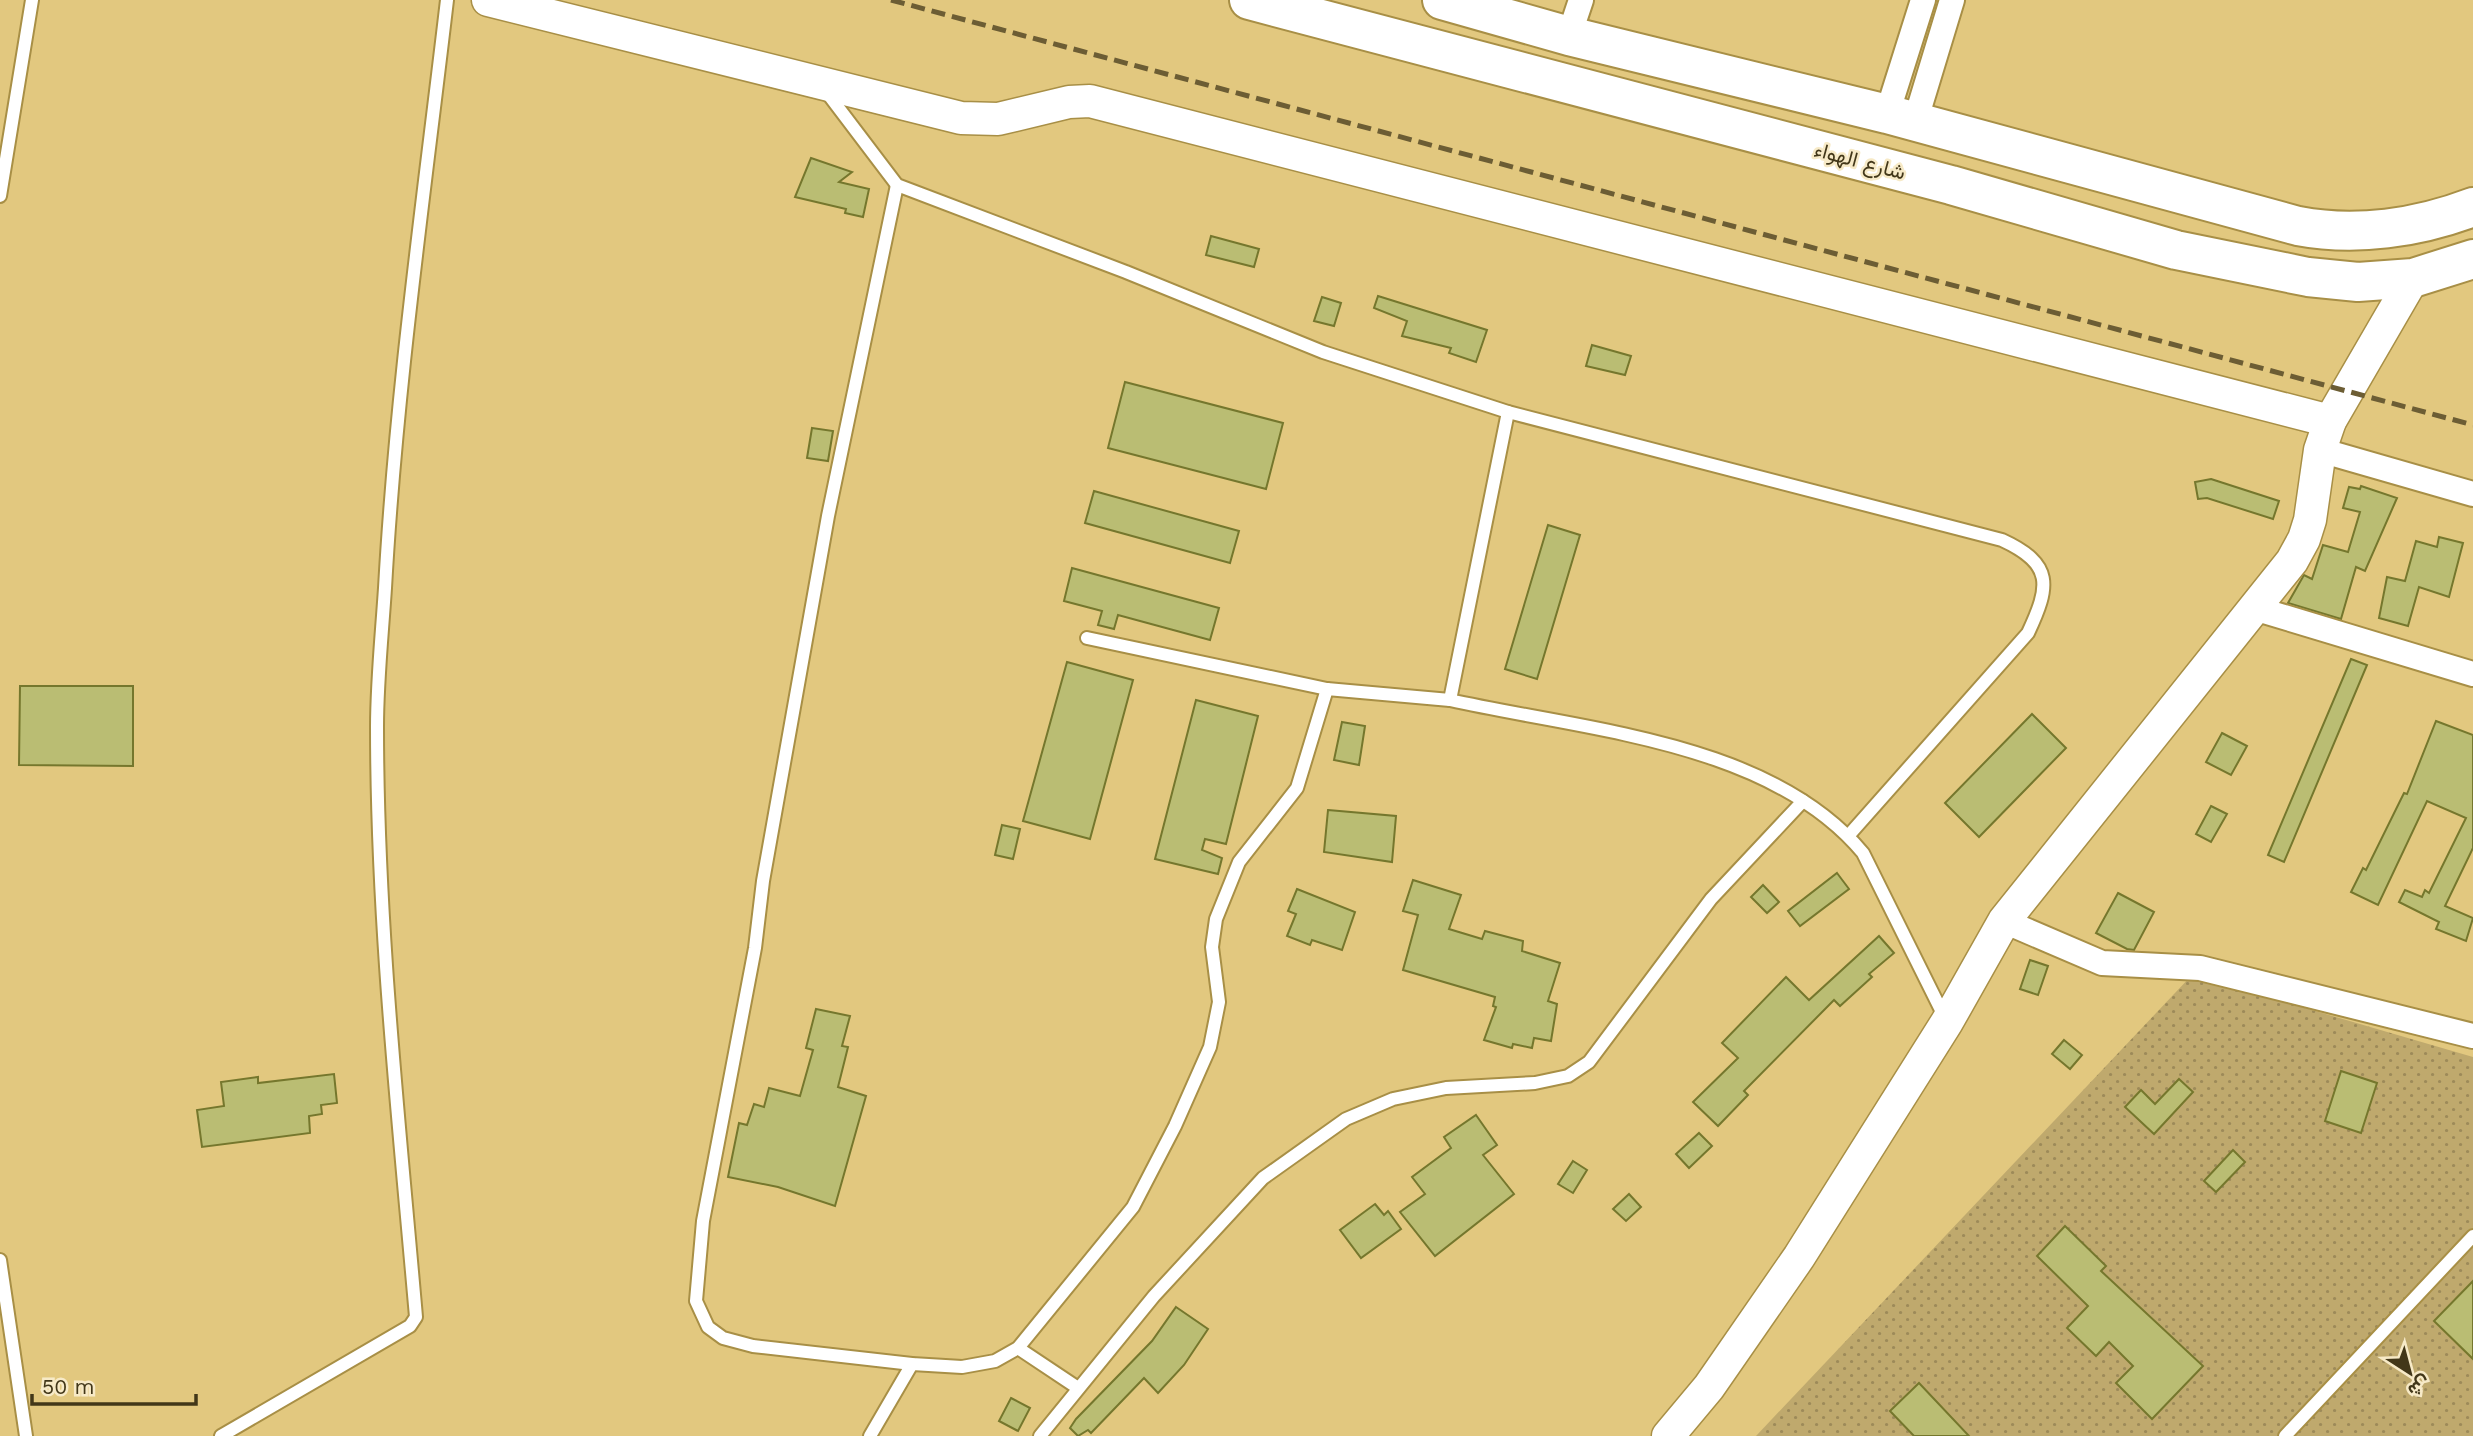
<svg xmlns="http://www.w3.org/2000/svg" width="2473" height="1436" font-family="'Work Sans',Vazirmatn,sans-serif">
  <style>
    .grass { fill: url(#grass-dots) }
    .building { fill: #babd73; stroke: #75772d; stroke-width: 2 }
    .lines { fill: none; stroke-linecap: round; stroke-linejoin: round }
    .service-casing { stroke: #a88f46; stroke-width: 16 }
    .minor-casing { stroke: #a88f46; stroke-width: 28 }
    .tertiary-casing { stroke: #a88f46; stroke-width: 35 }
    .primary-casing { stroke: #a88f46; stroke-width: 42 }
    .service { stroke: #fff; stroke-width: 12 }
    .minor { stroke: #fff; stroke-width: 24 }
    .tertiary { stroke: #fff; stroke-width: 32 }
    .primary { stroke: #fff; stroke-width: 38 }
    .rail { stroke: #6c5d34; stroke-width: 5; stroke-dasharray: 14 7; stroke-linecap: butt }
    .labels { text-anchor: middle; stroke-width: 5; stroke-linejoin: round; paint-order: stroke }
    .street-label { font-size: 21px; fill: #423719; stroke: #f7eac7 }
  </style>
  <defs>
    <pattern id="grass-dots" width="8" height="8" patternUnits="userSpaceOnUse" patternTransform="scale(1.75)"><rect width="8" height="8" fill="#bfa96d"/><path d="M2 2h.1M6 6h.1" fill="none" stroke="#9d8a59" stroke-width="1.8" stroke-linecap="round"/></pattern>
  </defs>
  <rect width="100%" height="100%" fill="#e2c87f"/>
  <path class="grass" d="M 2192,975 L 2473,1057 L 2473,1436 L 1756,1436 Z"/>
  <g class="building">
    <path d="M 811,158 L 852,172 L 839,182 L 869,189 L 863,217 L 845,213 L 846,209 L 795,197 Z"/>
    <path d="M 1211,236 L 1259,249 L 1254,267 L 1206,255 Z"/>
    <path d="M 1378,296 L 1487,330 L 1476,362 L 1449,353 L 1451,348 L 1402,336 L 1407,321 L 1374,308 Z"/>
    <path d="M 1322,297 L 1341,303 L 1334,326 L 1314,321 Z"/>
    <path d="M 1592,345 L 1631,356 L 1625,375 L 1586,366 Z"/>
    <path d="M 1125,382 L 1283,423 L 1266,489 L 1108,448 Z"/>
    <path d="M 812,428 L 833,431 L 828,461 L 807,458 Z"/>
    <path d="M 2211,479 L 2279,501 L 2273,519 L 2207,498 L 2198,499 L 2195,482 Z"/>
    <path d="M 2361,486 L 2397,498 L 2365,571 L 2356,567 L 2341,619 L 2288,603 L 2304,575 L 2312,579 L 2323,545 L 2348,552 L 2360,512 L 2343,508 L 2349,487 L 2360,489 Z"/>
    <path d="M 1094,491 L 1239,531 L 1230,563 L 1085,523 Z"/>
    <path d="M 1548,525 L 1580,535 L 1537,679 L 1505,669 Z"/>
    <path d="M 2439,537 L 2463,543 L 2449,597 L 2419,587 L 2408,626 L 2379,618 L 2387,577 L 2405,581 L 2416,541 L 2437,547 Z"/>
    <path d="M 1072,568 L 1219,608 L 1210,640 L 1118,615 L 1114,629 L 1098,625 L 1102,611 L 1064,601 Z"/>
    <path d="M 2351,659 L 2367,665 L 2284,862 L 2268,855 Z"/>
    <path d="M 1067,662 L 1133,680 L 1090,839 L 1023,821 Z"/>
    <path d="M 20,686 L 133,686 L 133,766 L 19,765 Z"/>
    <path d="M 1196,700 L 1258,716 L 1226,844 L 1205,839 L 1202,850 L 1222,858 L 1218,874 L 1155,859 Z"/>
    <path d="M 2032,714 L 2066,748 L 1979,837 L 1945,803 Z"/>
    <path d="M 2436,721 L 2473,735 L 2473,848 L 2445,906 L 2473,918 L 2466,941 L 2436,929 L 2439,922 L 2399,902 L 2405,890 L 2422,897 L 2425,890 L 2429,893 L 2466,818 L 2427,801 L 2378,905 L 2351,892 L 2363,868 L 2366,870 L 2404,793 L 2407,794 Z"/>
    <path d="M 1342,722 L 1365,726 L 1359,765 L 1334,760 Z"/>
    <path d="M 2222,733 L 2247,746 L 2231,775 L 2206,762 Z"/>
    <path d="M 2211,806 L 2227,814 L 2211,842 L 2196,834 Z"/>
    <path d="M 1328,810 L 1396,816 L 1392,862 L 1324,852 Z"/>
    <path d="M 1002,825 L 1020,829 L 1013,859 L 995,855 Z"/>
    <path d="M 1837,873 L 1849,889 L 1800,926 L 1788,911 Z"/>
    <path d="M 1413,880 L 1461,895 L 1449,929 L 1482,939 L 1485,931 L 1523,941 L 1522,951 L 1560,963 L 1548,1001 L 1557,1004 L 1551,1041 L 1534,1038 L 1532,1048 L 1513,1044 L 1512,1048 L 1484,1040 L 1496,1007 L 1493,1006 L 1495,997 L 1403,970 L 1418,915 L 1403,911 Z"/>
    <path d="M 1763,885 L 1779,902 L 1767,913 L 1751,897 Z"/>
    <path d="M 1297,889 L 1355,912 L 1342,950 L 1312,940 L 1310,945 L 1287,936 L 1296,914 L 1288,911 Z"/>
    <path d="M 2118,893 L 2154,912 L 2134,950 L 2127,949 L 2096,933 Z"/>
    <path d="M 1879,936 L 1894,953 L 1869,974 L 1872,977 L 1840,1006 L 1834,1000 L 1744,1091 L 1748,1095 L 1718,1126 L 1693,1102 L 1738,1058 L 1722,1043 L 1786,977 L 1809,1000 Z"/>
    <path d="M 2030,960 L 2048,966 L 2038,995 L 2020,989 Z"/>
    <path d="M 816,1009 L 850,1016 L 842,1046 L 848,1047 L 838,1087 L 866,1096 L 835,1206 L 778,1187 L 728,1177 L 739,1123 L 747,1125 L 754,1104 L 764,1107 L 769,1088 L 800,1096 L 813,1050 L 806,1048 Z"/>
    <path d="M 2064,1040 L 2082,1055 L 2070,1069 L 2052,1054 Z"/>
    <path d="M 2341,1071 L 2377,1083 L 2361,1133 L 2325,1121 Z"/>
    <path d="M 334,1074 L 337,1103 L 321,1105 L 322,1114 L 309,1116 L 310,1133 L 202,1147 L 197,1110 L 224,1106 L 221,1082 L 258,1077 L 258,1083 Z"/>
    <path d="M 2179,1079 L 2193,1092 L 2154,1134 L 2125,1107 L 2141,1090 L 2155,1104 Z"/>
    <path d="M 1476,1115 L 1497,1145 L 1483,1155 L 1514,1194 L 1435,1256 L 1400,1212 L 1425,1194 L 1412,1177 L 1451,1148 L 1444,1137 Z"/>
    <path d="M 1699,1133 L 1712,1146 L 1689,1168 L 1676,1154 Z"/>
    <path d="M 2233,1150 L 2245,1162 L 2216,1192 L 2204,1181 Z"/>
    <path d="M 1573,1161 L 1587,1170 L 1573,1193 L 1558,1184 Z"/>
    <path d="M 1629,1194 L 1641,1207 L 1626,1221 L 1613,1209 Z"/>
    <path d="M 1375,1204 L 1384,1215 L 1388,1211 L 1401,1229 L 1361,1258 L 1340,1230 Z"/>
    <path d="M 2065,1226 L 2106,1266 L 2101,1271 L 2203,1366 L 2152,1419 L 2116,1383 L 2133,1366 L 2109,1342 L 2096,1356 L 2067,1328 L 2088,1306 L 2037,1256 Z"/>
    <path d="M 2473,1281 L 2473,1359 L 2434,1321 Z"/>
    <path d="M 1176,1307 L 1208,1329 L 1184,1365 L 1158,1393 L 1144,1378 L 1091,1433 L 1088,1430 L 1078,1436 L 1070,1428 L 1076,1419 L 1152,1341 Z"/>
    <path d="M 1919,1383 L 1969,1436 L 1914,1436 L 1890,1411 Z"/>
    <path d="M 1011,1398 L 1030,1408 L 1018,1431 L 999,1421 Z"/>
  </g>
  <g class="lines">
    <g class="service-casing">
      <g id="service">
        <path d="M 825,90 L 897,185 L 1126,272 L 1323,352 L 1508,412 L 2002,540 C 2054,564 2050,586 2028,633 L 1849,835"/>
        <path d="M 897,185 L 828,516 L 763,881 L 755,948 L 703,1221 L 696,1301 L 708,1327 L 723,1338 L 753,1346 L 912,1364 L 962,1367 L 995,1361 L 1018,1348 L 1133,1207 L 1175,1126 L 1210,1047 L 1219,1002 L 1212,947 L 1216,919 L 1239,862 L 1297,788 L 1327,689"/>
        <path d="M 0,196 L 32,0"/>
        <path d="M 1508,412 L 1450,700 C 1583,730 1770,741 1863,853 L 1945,1018"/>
        <path d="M 1087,638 L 1327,689 L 1450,700"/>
        <path d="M 0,1260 L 26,1436"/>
        <path d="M 1018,1348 L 1078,1388"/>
        <path d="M 221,1436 L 410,1326 L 416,1317 C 399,1121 377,924 377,727 C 377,681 382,634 385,588 C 396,391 424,196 447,0"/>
        <path d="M 870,1436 L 912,1364"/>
        <path d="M 1040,1436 L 1154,1296 L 1263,1178 L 1346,1119 L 1393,1099 L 1446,1088 L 1535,1083 L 1568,1076 L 1589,1062 L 1711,899 L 1803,801"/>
        <path d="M 2285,1436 L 2473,1236"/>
      </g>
    </g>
    <g class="minor-casing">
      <g id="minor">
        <path d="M 1569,36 L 1581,0"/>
        <path d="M 1887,114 L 1923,0"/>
        <path d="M 1915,122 L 1952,0"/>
        <path d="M 2320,450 L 2473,494"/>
        <path d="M 2254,608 L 2473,674"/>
        <path d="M 2004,921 L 2102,963 L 2200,968 L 2473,1036"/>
      </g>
    </g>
    <g class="tertiary-casing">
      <g id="tertiary">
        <path d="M 488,0 L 961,118 L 998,119 L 1069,102 L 1090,101 L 2330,421"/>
        <path d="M 1668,1436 L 1709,1387 L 1799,1257 L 1947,1022 L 2004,921 L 2292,561 L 2304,539 L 2310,520 L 2320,450 L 2330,421 L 2413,278"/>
      </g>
    </g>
    <g class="primary-casing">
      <g id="primary">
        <path d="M 1249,0 L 1951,185 L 2176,250 L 2308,277 L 2358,282 L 2413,278 L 2473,259"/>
        <path d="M 1442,0 L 1569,36 L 1887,114 L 2298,226 C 2356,237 2418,228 2473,207"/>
      </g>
    </g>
    <use href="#service" class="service"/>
    <use href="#minor" class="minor"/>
    <use href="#tertiary" class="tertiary"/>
    <use href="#primary" class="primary"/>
    <path class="rail" d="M 891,0 L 2473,425"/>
  </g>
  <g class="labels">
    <g class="street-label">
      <text transform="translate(1860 161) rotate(15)" y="7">شارع الهواء</text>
    </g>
  </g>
  <g transform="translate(2410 1373) rotate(144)" stroke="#f7eac7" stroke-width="5" paint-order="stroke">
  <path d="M0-5L12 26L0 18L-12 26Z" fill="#423719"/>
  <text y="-10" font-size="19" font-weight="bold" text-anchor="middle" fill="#423719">ش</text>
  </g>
  <path d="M32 1394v10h164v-10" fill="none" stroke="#423719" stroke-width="3.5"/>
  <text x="42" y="1394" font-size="21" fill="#423719" stroke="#f7eac7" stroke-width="5" paint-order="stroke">50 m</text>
</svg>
